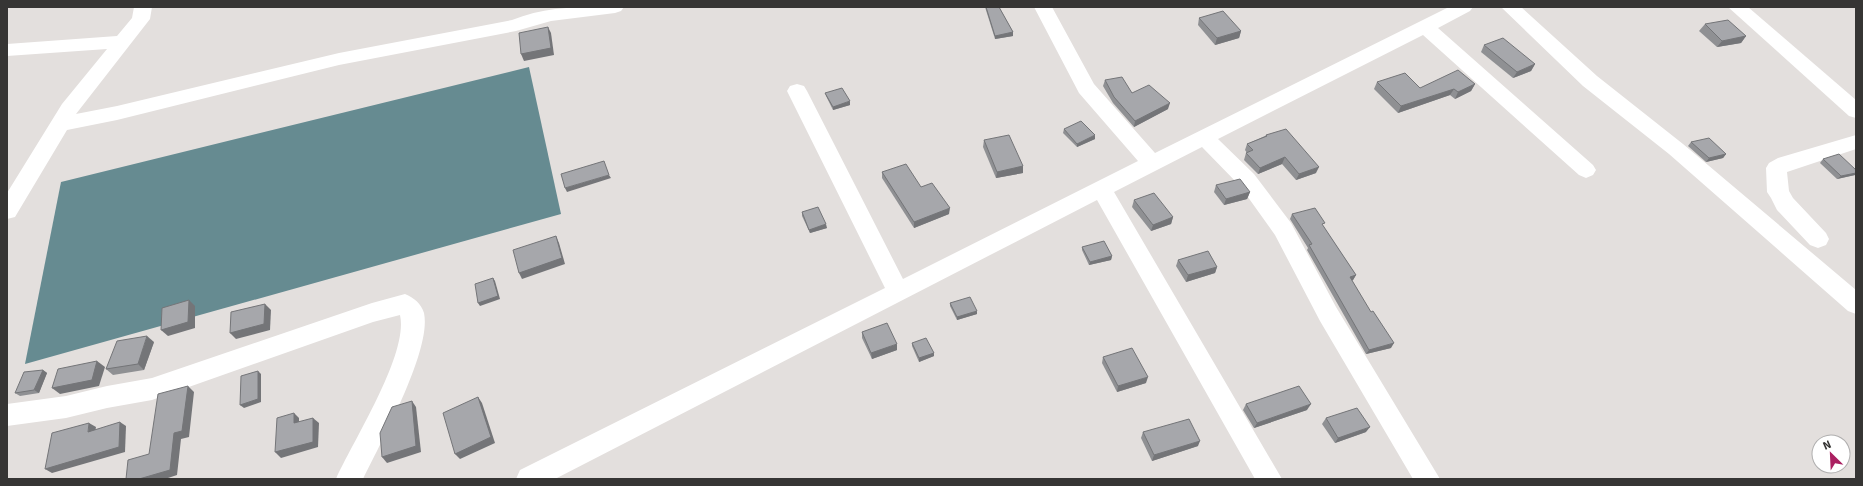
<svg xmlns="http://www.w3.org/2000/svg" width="1863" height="486" font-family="Signika,sans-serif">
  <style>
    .water { fill: #668b91 }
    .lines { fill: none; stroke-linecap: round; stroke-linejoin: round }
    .minor { fill: #fff; fill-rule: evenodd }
    .wall { fill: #8f9093 }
    .shaded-wall { fill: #747578 }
    .building { fill: #a6a7ab; stroke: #747578 }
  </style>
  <rect width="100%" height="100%" fill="#e3dfdd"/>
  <path class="water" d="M 529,67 L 561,214 L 25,364 L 61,182 Z"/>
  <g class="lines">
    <g class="minor">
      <path d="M 134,7 L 152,7 L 150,19 L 76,114 L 117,106 L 339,53 L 512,20 C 548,5 586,7 624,7 L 621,11 L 615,13 L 551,21 L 516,31 L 339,65 L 117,120 L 67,130 L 15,217 L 7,219 L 7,193 L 62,104 L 107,49 L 7,56 L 7,44 L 117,36 L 132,18 Z"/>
      <path d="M 1034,7 L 1052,7 L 1094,84 L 1155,153 L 1449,7 L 1473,7 L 1470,11 L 1438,28 L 1593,165 L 1596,170 L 1593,175 L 1586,178 L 1579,175 L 1423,35 L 1218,139 L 1254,174 L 1291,223 L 1336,307 L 1440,479 L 1413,479 L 1320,321 L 1275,235 L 1240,186 L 1202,147 L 1114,192 L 1282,479 L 1255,479 L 1097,200 L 555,479 L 516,479 L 520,470 L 885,288 L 787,91 L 790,86 L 797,84 L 804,86 L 807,91 L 903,279 L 1138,161 L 1079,93 Z"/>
      <path d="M 1501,7 L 1521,7 L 1597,76 L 1683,144 L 1856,290 L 1856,314 L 1848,311 L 1669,154 L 1583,86 Z"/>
      <path d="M 1728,7 L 1748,7 L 1856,100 L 1856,118 L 1849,116 Z"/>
      <path d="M 1856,135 L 1856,149 L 1787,172 L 1789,191 L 1793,198 L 1826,233 L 1829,239 L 1826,245 L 1818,248 L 1810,245 L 1777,210 L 1771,198 L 1767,192 L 1766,168 L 1769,163 L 1778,158 Z"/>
      <path d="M 405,294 C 414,298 421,303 424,313 C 432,350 380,444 363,479 L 336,479 C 353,441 409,354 400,315 L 373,322 L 152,400 L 107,408 L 66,418 L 7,426 L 7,404 L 66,396 L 107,386 L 152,378 L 372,303 Z"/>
    </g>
  </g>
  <g class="wall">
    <path d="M 985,7 L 999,7 L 1013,32 L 1013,36 L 995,39 Z"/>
    <path d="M 1199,18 L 1241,31 L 1239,38 L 1215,45 L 1198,25 Z"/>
    <path d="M 1705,24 L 1746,36 L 1741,43 L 1717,47 L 1699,31 Z"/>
    <path d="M 1484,45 L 1535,64 L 1531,71 L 1513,78 L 1481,52 Z"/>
    <path d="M 1105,80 L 1132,93 L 1168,109 L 1134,127 L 1113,103 L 1103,86 Z"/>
    <path d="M 1377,82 L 1420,88 L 1475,84 L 1471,91 L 1455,99 L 1450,95 L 1398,113 L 1374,89 Z"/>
    <path d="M 825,93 L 850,105 L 833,110 L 826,96 Z"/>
    <path d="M 1064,129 L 1095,139 L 1077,147 L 1063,133 Z"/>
    <path d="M 1266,135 L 1316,173 L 1296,180 L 1282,164 L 1258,174 L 1244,160 L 1246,153 L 1247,153 L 1245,150 L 1247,144 L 1265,136 Z"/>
    <path d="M 984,140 L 1023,166 L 1023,173 L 996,178 L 983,147 Z"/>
    <path d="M 1691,142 L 1726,154 L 1723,158 L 1706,162 L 1688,146 Z"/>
    <path d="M 1823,159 L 1856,170 L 1856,175 L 1855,175 L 1837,179 L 1820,163 Z"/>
    <path d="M 882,172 L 921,187 L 949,214 L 914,228 L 882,178 Z"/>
    <path d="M 1216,185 L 1250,192 L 1247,199 L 1224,205 L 1214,192 Z"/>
    <path d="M 1134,200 L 1173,217 L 1171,224 L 1151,231 L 1132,207 Z"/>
    <path d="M 802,212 L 827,228 L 810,233 L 802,216 Z"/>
    <path d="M 1292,214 L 1323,226 L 1356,275 L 1353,280 L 1352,281 L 1391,348 L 1366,354 L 1307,250 L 1308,248 L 1290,219 Z"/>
    <path d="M 1082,247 L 1112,256 L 1111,260 L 1089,265 L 1082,250 Z"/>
    <path d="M 1178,260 L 1217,267 L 1215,273 L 1186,282 L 1176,266 Z"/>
    <path d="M 950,303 L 977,314 L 957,320 L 950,306 Z"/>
    <path d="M 862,332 L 897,350 L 872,359 L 862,338 Z"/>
    <path d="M 154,342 L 144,370 L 113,375 L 106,369 Z"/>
    <path d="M 912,343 L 934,353 L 934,356 L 919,362 L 912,346 Z"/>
    <path d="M 1103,357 L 1146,383 L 1117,392 L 1102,363 Z"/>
    <path d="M 43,370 L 47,373 L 39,393 L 20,396 L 15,393 Z"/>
    <path d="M 1246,404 L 1307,410 L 1254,428 L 1243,410 Z"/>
    <path d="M 1326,418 L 1366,432 L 1335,443 L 1322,424 Z"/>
    <path d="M 1143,432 L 1198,446 L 1152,461 L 1141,438 Z"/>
  </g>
  <g class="shaded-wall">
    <path d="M 548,27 L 551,33 L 554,55 L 524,61 L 521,54 Z"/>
    <path d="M 1241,31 L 1239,38 L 1215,45 L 1217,38 Z"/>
    <path d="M 1013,32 L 1013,36 L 995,39 L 995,36 Z"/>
    <path d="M 1746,36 L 1741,43 L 1717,47 L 1722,41 Z"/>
    <path d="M 1535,64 L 1531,71 L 1513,78 L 1517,72 Z"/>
    <path d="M 1475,84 L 1471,91 L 1455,99 L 1458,92 Z"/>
    <path d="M 1454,89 L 1450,95 L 1398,113 L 1401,106 Z"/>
    <path d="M 850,101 L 850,105 L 833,110 L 833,107 Z"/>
    <path d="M 1170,103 L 1168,109 L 1134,127 L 1135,121 Z"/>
    <path d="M 1095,135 L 1095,139 L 1077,147 L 1077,144 Z"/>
    <path d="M 1726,154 L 1723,158 L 1706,162 L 1709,158 Z"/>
    <path d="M 1285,157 L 1282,164 L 1258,174 L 1260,168 Z"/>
    <path d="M 1023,166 L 1023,173 L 996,178 L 997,172 Z"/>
    <path d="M 1319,167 L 1316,173 L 1296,180 L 1299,174 Z"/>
    <path d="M 1856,173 L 1856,175 L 1855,175 L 1837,179 L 1841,176 Z"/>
    <path d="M 609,175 L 611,178 L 567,192 L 565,188 Z"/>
    <path d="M 1250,192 L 1247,199 L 1224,205 L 1226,199 Z"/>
    <path d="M 950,208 L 949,214 L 914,228 L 914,222 Z"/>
    <path d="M 1173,217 L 1171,224 L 1151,231 L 1153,225 Z"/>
    <path d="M 826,224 L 827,228 L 810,233 L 809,230 Z"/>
    <path d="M 556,236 L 559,243 L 565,264 L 522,279 L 519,273 Z"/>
    <path d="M 1112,256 L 1111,260 L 1089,265 L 1090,262 Z"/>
    <path d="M 1217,267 L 1215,273 L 1186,282 L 1188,275 Z"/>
    <path d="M 1356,275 L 1353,280 L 1347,282 L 1350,277 Z"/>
    <path d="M 493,278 L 495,281 L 500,299 L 480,306 L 478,303 Z"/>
    <path d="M 189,300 L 195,306 L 195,328 L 168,336 L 161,330 Z"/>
    <path d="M 265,304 L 271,310 L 270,330 L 236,339 L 230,333 Z"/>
    <path d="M 977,311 L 977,314 L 957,320 L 957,317 Z"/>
    <path d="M 147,336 L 154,342 L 144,370 L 138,364 Z"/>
    <path d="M 1394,343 L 1391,348 L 1366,354 L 1369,350 Z"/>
    <path d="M 897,344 L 897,350 L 872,359 L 871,353 Z"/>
    <path d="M 934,353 L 934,356 L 919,362 L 919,358 Z"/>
    <path d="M 97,361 L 105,367 L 99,386 L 60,394 L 52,388 Z"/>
    <path d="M 43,370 L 47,373 L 39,393 L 34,390 Z"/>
    <path d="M 258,371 L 261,374 L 261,402 L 244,408 L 240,405 Z"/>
    <path d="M 1148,377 L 1146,383 L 1117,392 L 1118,386 Z"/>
    <path d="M 188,386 L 194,392 L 189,437 L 181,439 L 177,475 L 165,479 L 139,479 L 174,433 Z"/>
    <path d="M 478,397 L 482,403 L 495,443 L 460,459 L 455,454 Z"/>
    <path d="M 412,401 L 416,407 L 421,452 L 387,463 L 382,457 Z"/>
    <path d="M 1311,404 L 1307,410 L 1254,428 L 1257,423 Z"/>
    <path d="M 294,413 L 299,418 L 299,429 L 294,423 Z"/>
    <path d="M 313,418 L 319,423 L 318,447 L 281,458 L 275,452 Z"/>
    <path d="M 120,422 L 126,426 L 125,452 L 52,473 L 45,469 Z"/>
    <path d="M 89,423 L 96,427 L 94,437 L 88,432 Z"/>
    <path d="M 1370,427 L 1366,432 L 1335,443 L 1338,438 Z"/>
    <path d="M 1200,441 L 1198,446 L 1152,461 L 1154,455 Z"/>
  </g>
  <g class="building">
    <path d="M 986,7 L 999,7 L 1013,32 L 995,36 Z"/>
    <path d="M 1223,11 L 1241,31 L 1217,38 L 1199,18 Z"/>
    <path d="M 1728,20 L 1746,36 L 1722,41 L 1705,24 Z"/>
    <path d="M 548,27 L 551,48 L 521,54 L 519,33 Z"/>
    <path d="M 1503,38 L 1535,64 L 1517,72 L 1484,45 Z"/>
    <path d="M 1458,70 L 1475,84 L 1458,92 L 1454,89 L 1401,106 L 1377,82 L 1405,73 L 1420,88 Z"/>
    <path d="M 1122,77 L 1132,93 L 1149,85 L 1170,103 L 1135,121 L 1114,97 L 1105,80 Z"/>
    <path d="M 842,88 L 850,101 L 833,107 L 825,93 Z"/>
    <path d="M 1081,121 L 1095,135 L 1077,144 L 1064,129 Z"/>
    <path d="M 1286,129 L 1319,167 L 1299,174 L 1285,157 L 1260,168 L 1246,153 L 1253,150 L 1247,144 L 1267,136 L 1266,135 Z"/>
    <path d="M 1009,135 L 1023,166 L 997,172 L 984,140 Z"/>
    <path d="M 1709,138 L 1726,154 L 1709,158 L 1691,142 Z"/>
    <path d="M 1839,154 L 1856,170 L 1856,173 L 1841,176 L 1823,159 Z"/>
    <path d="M 604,161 L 609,175 L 565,188 L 561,174 Z"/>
    <path d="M 906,164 L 921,187 L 932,183 L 950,208 L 914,222 L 882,172 Z"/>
    <path d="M 1240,179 L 1250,192 L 1226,199 L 1216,185 Z"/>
    <path d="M 1154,193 L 1173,217 L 1153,225 L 1134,200 Z"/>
    <path d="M 818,207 L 826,224 L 809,230 L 802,212 Z"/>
    <path d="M 1315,208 L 1325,223 L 1322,224 L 1356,275 L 1350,277 L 1371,312 L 1373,311 L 1394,343 L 1369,350 L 1309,245 L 1312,244 L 1292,214 Z"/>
    <path d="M 556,236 L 562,258 L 519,273 L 513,250 Z"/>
    <path d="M 1104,241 L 1112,256 L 1090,262 L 1082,247 Z"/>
    <path d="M 1208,251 L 1217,267 L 1188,275 L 1178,260 Z"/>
    <path d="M 493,278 L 498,296 L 478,303 L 475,284 Z"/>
    <path d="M 970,297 L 977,311 L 957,317 L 950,303 Z"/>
    <path d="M 189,300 L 188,322 L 161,330 L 162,308 Z"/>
    <path d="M 265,304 L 264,324 L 230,333 L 231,312 Z"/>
    <path d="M 887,323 L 897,344 L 871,353 L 862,332 Z"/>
    <path d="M 147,336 L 138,364 L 106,369 L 117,341 Z"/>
    <path d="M 926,338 L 934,353 L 919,358 L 912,343 Z"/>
    <path d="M 1132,348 L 1148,377 L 1118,386 L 1103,357 Z"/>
    <path d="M 97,361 L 92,380 L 52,388 L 58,369 Z"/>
    <path d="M 43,370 L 34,390 L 15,393 L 24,372 Z"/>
    <path d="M 258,371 L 258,399 L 240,405 L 241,376 Z"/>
    <path d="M 188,386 L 182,431 L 174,433 L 170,470 L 139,479 L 126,479 L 128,460 L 149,454 L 158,394 Z"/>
    <path d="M 1299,386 L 1311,404 L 1257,423 L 1246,404 Z"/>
    <path d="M 478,397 L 491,437 L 455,454 L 443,413 Z"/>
    <path d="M 412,401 L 416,446 L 382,457 L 380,433 L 392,407 Z"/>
    <path d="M 1357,408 L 1370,427 L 1338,438 L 1326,418 Z"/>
    <path d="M 294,413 L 294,423 L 313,418 L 313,442 L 275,452 L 277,418 Z"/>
    <path d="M 1189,419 L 1200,441 L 1154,455 L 1143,432 Z"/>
    <path d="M 120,422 L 119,447 L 45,469 L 52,433 L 89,423 L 88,432 Z"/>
  </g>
  <rect width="1863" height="486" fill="none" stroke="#363534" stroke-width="16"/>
  <g transform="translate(1831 454) rotate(336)"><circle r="19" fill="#ffffff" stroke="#afaeae"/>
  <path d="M0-3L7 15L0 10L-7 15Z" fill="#ab2061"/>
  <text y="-6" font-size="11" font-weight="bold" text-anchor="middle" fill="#363534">N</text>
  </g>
</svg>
